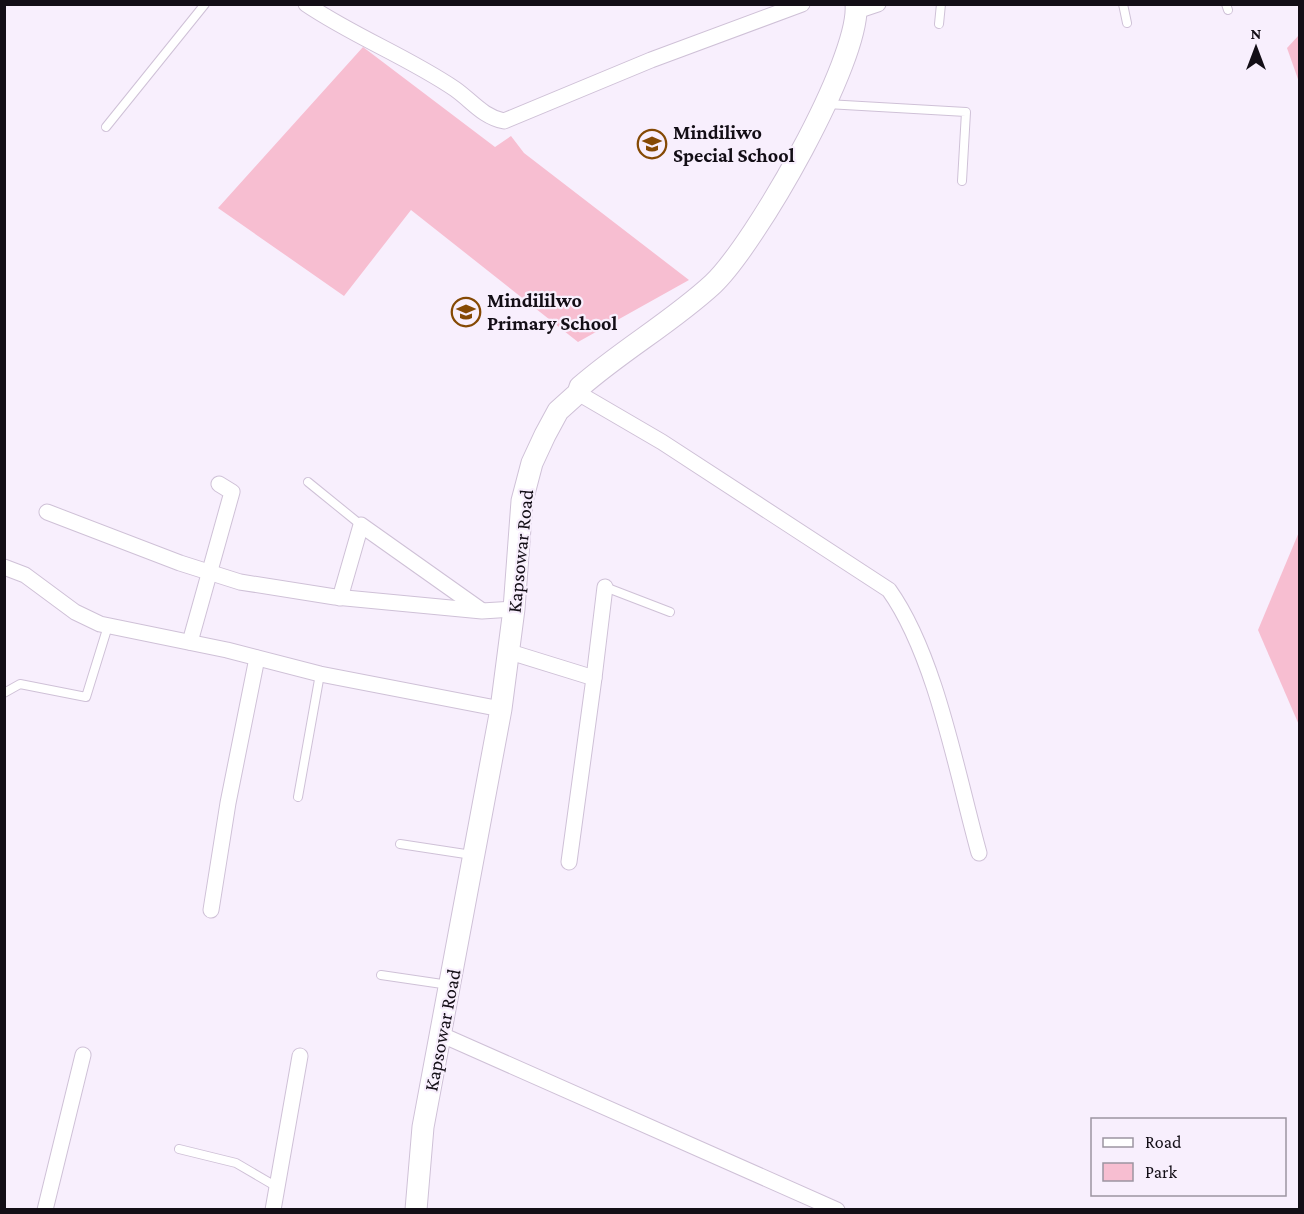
<svg xmlns="http://www.w3.org/2000/svg" width="1304" height="1214" font-family="'Crimson Pro',serif">
  <style>
    .green { fill: #f7bed1 }
    .lines { fill: none; stroke-linecap: round; stroke-linejoin: round }
    .lane-casing { stroke: #cfc1d7; stroke-width: 10 }
    .street-casing { stroke: #cfc1d7; stroke-width: 17 }
    .secondary-casing { stroke: #cfc1d7; stroke-width: 23 }
    .lane { stroke: #fff; stroke-width: 8 }
    .street { stroke: #fff; stroke-width: 15 }
    .secondary { stroke: #fff; stroke-width: 21 }
    .labels { text-anchor: middle; stroke-width: 4.5; stroke-linejoin: round; paint-order: stroke }
    .poi-label { font-size: 20px; font-weight: bold; fill: #130e16; stroke: #f8effd; text-anchor: start }
    .street-label { font-size: 20px; fill: #130e16; stroke: #f8effd }
  </style>
  <rect width="100%" height="100%" fill="#f8effd"/>
  <g class="green">
    <path d="M 1299,35 L 1299,82 L 1287,48 Z"/>
    <path d="M 363,47 L 495,147 L 511,136 L 524,153 L 689,280 L 578,342 L 411,210 L 344,296 L 218,208 Z"/>
    <path d="M 1299,532 L 1299,725 L 1258,630 Z"/>
  </g>
  <g class="lines">
    <g class="lane-casing">
      <g id="lane">
        <path d="M 1123,4 L 1127,23"/>
        <path d="M 1226,4 L 1228,10"/>
        <path d="M 939,24 L 941,4"/>
        <path d="M 827,104 L 966,112 L 962,181"/>
        <path d="M 106,127 L 205,4"/>
        <path d="M 308,482 L 361,525"/>
        <path d="M 605,587 L 670,612"/>
        <path d="M 4,693 L 20,684 L 86,697 L 108,626"/>
        <path d="M 298,797 L 320,674"/>
        <path d="M 400,844 L 472,855"/>
        <path d="M 381,975 L 449,985"/>
        <path d="M 179,1149 L 236,1163 L 277,1187"/>
      </g>
    </g>
    <g class="street-casing">
      <g id="street">
        <path d="M 306,4 C 353,36 408,57 455,89 C 472,101 483,117 504,121 L 651,60 L 802,4"/>
        <path d="M 857,11 L 878,4"/>
        <path d="M 578,393 L 662,442 L 889,590 C 936,656 957,774 979,853"/>
        <path d="M 47,512 L 180,563 L 240,582 L 335,597 L 482,611 L 514,609"/>
        <path d="M 4,567 L 25,575 L 75,612 L 100,624 L 227,650 L 320,674 L 501,709"/>
        <path d="M 340,598 L 361,525 L 481,610"/>
        <path d="M 190,642 L 232,492 L 219,484"/>
        <path d="M 510,652 L 594,678 L 569,862"/>
        <path d="M 594,678 L 605,587"/>
        <path d="M 211,910 L 228,803 L 257,658"/>
        <path d="M 442,1035 L 837,1210"/>
        <path d="M 45,1210 L 83,1055"/>
        <path d="M 273,1210 L 300,1056"/>
      </g>
    </g>
    <g class="secondary-casing">
      <path id="secondary" d="M 416,1210 L 423,1127 L 501,709 L 514,609 L 522,501 L 532,463 L 545,435 L 558,411 L 578,393 L 580,387 C 622,350 672,322 713,284 C 755,244 861,60 856,4"/>
    </g>
    <use href="#lane" class="lane"/>
    <use href="#street" class="street"/>
    <use href="#secondary" class="secondary"/>
  </g>
  <defs>
    <g id="school-ring" transform="scale(1.5)"><circle r="9.5" fill="#f8effd" stroke="#854904" stroke-width="1.5"/><path d="M0-5L7-2L0 1L-7-2ZM-4 1L0 2.5L4 1V4Q0 6-4 4Z" fill="#854904"/></g>
  </defs>
  <g fill-rule="evenodd">
    <use href="#school-ring" x="652" y="144"/>
    <use href="#school-ring" x="466" y="312"/>
  </g>
  <g class="labels">
    <g class="poi-label">
      <text x="673" y="139">Mindiliwo<tspan x="673" dy="23">Special School</tspan></text>
      <text x="487" y="307">Mindililwo<tspan x="487" dy="23">Primary School</tspan></text>
    </g>
    <g class="street-label">
      <text transform="translate(520 551) rotate(-84)" y="7">Kapsowar Road</text>
      <text transform="translate(442 1030) rotate(-79)" y="7">Kapsowar Road</text>
    </g>
  </g>
  <rect width="1304" height="1214" fill="none" stroke="#130e16" stroke-width="12"/>
  <rect x="1091" y="1118" width="195" height="78" fill="#f8effd" stroke="#9c95a1" stroke-width="1.5"/>
  <rect x="1103" y="1138" width="30" height="9" fill="#ffffff" stroke="#9c95a1" stroke-width="1.5"/>
  <text x="1145" y="1148" font-size="18" fill="#130e16">Road</text>
  <rect x="1103" y="1163" width="30" height="18" fill="#f7bed1" stroke="#9c95a1" stroke-width="1.5"/>
  <text x="1145" y="1178" font-size="18" fill="#130e16">Park</text>
  <g transform="translate(1256 48)" stroke="#f8effd" stroke-width="4.5" paint-order="stroke">
  <path d="M0-4.5L10 22L0 15L-10 22Z" fill="#130e16"/>
  <text y="-9" font-size="16" font-weight="bold" text-anchor="middle" fill="#130e16">N</text>
  </g>
</svg>
